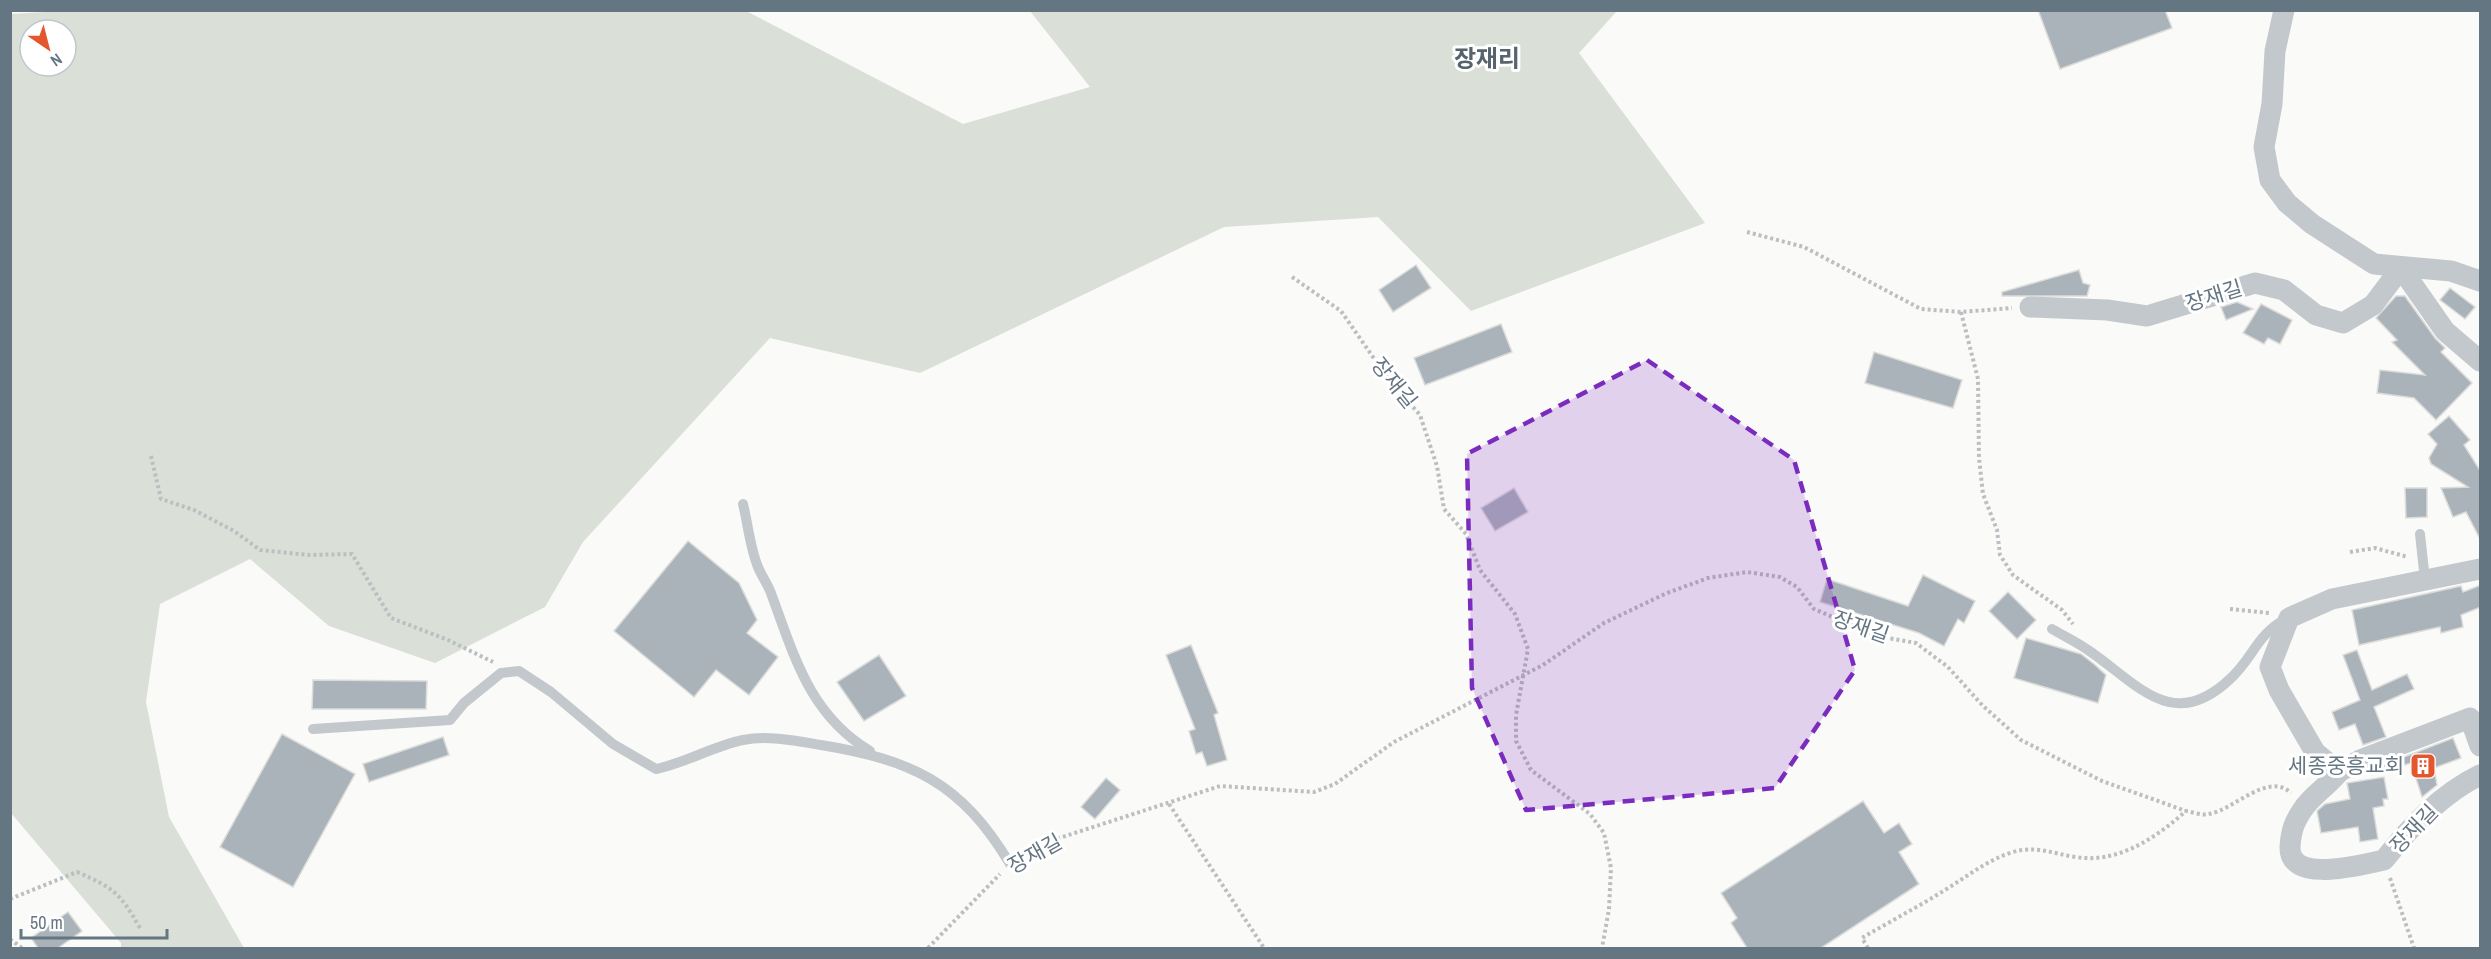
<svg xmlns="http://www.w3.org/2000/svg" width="2491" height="959" font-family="'Archivo Narrow','Noto Sans KR',sans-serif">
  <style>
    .green { fill: #dadfd7; fill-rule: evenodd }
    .building { fill: #aab3b9; stroke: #dcdcda; stroke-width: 1.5 }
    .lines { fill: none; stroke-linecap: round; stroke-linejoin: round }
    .path { stroke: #bbbfc2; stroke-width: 4; stroke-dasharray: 3 3; stroke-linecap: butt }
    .service { stroke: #c3c8cc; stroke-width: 10 }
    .minor { stroke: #c3c8cc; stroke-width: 21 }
    .marked { fill: #7b2cbf; fill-opacity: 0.2; stroke: #7b2cbf; stroke-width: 4.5; stroke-dasharray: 12 8; stroke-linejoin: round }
    .labels { text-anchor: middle; stroke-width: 6; stroke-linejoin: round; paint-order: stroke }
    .street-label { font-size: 21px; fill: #657683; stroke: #fff }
    .poi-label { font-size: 21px; fill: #657683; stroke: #fff; text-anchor: end }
    .quarter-label { font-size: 24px; font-weight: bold; fill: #57646e; stroke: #fff }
  </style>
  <rect width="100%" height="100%" fill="#fafaf8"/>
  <path class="green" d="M 63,11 L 746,11 L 963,124 L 1090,87 L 1030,11 L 1617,11 L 1579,53 L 1705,223 L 1471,311 L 1378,217 L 1224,227 L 920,373 L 770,338 L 583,542 L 545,607 L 435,663 L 329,626 L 250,559 L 160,604 L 146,702 L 169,817 L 244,948 L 121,948 L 121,943 L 11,813 L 11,14 ZM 30,30 L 66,30 L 66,66 L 30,66 Z"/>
  <g class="building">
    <path d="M 2038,10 L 2165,10 L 2172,28 L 2060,69 Z"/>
    <path d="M 1416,265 L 1431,288 L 1393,312 L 1379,290 Z"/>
    <path d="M 2079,270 L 2083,283 L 2090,285 L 2087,296 L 2002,296 L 2002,292 Z"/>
    <path d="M 2450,288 L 2475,307 L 2465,319 L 2440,300 Z"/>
    <path d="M 2396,296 L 2405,296 L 2407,299 L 2435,338 L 2445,348 L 2441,352 L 2472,383 L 2436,420 L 2414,398 L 2377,393 L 2380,370 L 2425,375 L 2392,342 L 2397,340 L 2376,318 Z"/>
    <path d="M 2237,302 L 2253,309 L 2226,320 L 2221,307 Z"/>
    <path d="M 2261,304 L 2292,320 L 2280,344 L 2268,338 L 2264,344 L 2243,333 Z"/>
    <path d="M 1501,324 L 1512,352 L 1425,385 L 1414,358 Z"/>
    <path d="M 1874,352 L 1962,380 L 1953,408 L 1865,383 Z"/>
    <path d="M 2449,416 L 2470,440 L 2464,445 L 2481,472 L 2481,541 L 2466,512 L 2453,517 L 2441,488 L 2468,487 L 2431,464 L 2429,458 L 2437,444 L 2428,434 Z"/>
    <path d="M 1514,488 L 1528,512 L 1495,531 L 1481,508 Z"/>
    <path d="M 2405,488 L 2427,488 L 2427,517 L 2406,518 Z"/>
    <path d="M 688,541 L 739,583 L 757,620 L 747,633 L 778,657 L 749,695 L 716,670 L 694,697 L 614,631 Z"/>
    <path d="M 1923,575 L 1975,601 L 1964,623 L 1958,619 L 1944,646 L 1919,633 L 1820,602 L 1827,579 L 1908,606 Z"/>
    <path d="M 2481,585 L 2481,607 L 2461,615 L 2463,627 L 2441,633 L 2440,627 L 2359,645 L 2352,610 L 2461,586 L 2463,592 Z"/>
    <path d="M 2008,592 L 2036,620 L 2017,639 L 1989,611 Z"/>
    <path d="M 2026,638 L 2081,654 L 2094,664 L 2106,675 L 2098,703 L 2014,678 Z"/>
    <path d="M 1191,645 L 1218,713 L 1214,715 L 1227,760 L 1207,766 L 1202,752 L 1196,754 L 1189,731 L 1195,729 L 1166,655 Z"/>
    <path d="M 2357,650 L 2372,690 L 2407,674 L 2414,689 L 2374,707 L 2386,737 L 2363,745 L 2355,724 L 2339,730 L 2332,712 L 2360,700 L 2343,655 Z"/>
    <path d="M 879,655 L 906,696 L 864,721 L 837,682 Z"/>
    <path d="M 313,680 L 427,681 L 426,709 L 312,709 Z"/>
    <path d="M 282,734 L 355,774 L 293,887 L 220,847 Z"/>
    <path d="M 443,737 L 449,755 L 369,782 L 363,764 Z"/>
    <path d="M 2453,738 L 2461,758 L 2434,768 L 2437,785 L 2422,797 L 2411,763 L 2375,774 L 2373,769 Z"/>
    <path d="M 2384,777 L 2388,799 L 2383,799 L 2384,806 L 2373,808 L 2378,839 L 2360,842 L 2358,827 L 2321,833 L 2317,811 L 2325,804 L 2350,799 L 2347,783 Z"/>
    <path d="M 1106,778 L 1120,790 L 1095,819 L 1081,807 Z"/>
    <path d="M 1863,801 L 1884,833 L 1899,823 L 1912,844 L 1899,852 L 1919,884 L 1821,948 L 1747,948 L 1731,923 L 1737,918 L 1721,893 Z"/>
    <path d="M 68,912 L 82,931 L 58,948 L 38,948 L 31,938 Z"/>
  </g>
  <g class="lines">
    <g class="path">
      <path d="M 1747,232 L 1804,247 L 1921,309 L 1961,312 L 2012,308"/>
      <path d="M 1292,277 L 1341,311 L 1389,380 L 1420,415 L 1437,466 L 1444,509 L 1466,534 L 1480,570 L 1515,614 L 1528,649 L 1516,715 L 1516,741 L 1531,770 L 1590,814 L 1604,833 L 1611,868 L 1609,909 L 1602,948"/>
      <path d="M 1961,312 L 1978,379 L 1979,458 L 1983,494 L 1997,530 L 2000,555 L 2013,575 L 2062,610 L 2073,624"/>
      <path d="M 151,456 L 161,499 L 194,510 L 234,531 L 260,550 L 309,555 L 352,554 L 391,618 L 448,640 L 493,662"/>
      <path d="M 2350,552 L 2375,548 L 2408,557"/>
      <path d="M 2230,609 L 2269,613"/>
      <path d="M 1169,804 L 1264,948"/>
      <path d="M 1020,858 L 1053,840 L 1220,786 L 1314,792 L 1335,784 L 1394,742 L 1543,665 L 1604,623 L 1667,593 L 1708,578 L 1747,572 L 1780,577 L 1797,587 L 1814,609 L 1877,636 L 1916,643 L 1948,667 L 1983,706 L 2021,740 L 2102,781 L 2186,811"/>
      <path d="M 2390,878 L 2414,948"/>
      <path d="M 10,899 L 77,872 C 114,888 120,893 140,928"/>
      <path d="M 10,939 L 22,948"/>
      <path d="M 928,948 L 1000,874"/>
      <path d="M 1868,948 L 1862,938 C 1889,922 1918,907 1945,890 C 1968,876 1987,860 2013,852 C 2037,845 2053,854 2076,857 C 2117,864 2156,838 2186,811 C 2193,812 2202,816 2209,814 C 2234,810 2268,771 2291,793"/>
    </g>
    <g class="service">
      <path d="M 743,504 C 748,524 750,548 758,567 C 762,577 769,586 772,596 C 795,658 810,715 870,751"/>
      <path d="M 2420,534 L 2425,580"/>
      <path d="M 2052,629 C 2064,636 2077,642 2088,650 C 2137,683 2172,734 2230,679 C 2254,657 2256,635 2286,619"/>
      <path d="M 313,729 L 450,720 L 464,703 L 501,673 L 519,671 L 551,692 L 613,744 L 656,769 C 686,763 713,746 743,740 C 767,735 797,741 821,745 C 912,760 961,782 1010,864"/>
    </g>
    <g class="minor">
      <path d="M 2284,10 L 2275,51 L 2272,104 L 2264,147 L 2270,180 L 2287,203 L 2312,224 L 2374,264 L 2451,271 L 2480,281"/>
      <path d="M 2401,268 L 2445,331 L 2480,361"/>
      <path d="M 2030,307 L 2107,310 L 2147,316 L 2255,283 L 2284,290 L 2316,315 L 2343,323 L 2373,305 L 2401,268"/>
      <path d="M 2480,569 L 2332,599 L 2289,618 L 2270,667 L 2279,690 L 2315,752 L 2339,772 L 2360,760 L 2470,718 L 2480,746"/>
      <path d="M 2339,772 C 2328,786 2312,795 2303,809 C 2294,822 2291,831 2290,847 C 2289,885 2363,864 2384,860 C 2410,827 2441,794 2480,775"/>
    </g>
  </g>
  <path class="marked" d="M 1647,360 L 1794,460 L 1855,670 L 1775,788 L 1526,810 L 1472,688 L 1467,454 Z"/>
  <defs>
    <g id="building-square" transform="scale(1.35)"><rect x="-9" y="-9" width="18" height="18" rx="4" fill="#e4572e" stroke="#fff"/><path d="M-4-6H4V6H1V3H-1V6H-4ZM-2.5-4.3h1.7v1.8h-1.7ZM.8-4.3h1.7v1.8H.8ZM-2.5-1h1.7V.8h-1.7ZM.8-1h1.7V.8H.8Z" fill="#fff"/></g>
  </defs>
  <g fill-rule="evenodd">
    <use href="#building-square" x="2423" y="766"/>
  </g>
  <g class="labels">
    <g class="street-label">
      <text transform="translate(2214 296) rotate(-17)" y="7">장재길</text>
      <text transform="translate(1394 383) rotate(51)" y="7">장재길</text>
      <text transform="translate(1861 627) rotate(19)" y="7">장재길</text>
      <text transform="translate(2414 829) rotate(-46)" y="7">장재길</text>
      <text transform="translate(1035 854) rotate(-29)" y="7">장재길</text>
    </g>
    <g class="poi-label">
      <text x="2404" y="773">세종중흥교회</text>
    </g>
    <g class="quarter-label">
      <text x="1487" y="67">장재리</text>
    </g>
  </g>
  <rect width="2491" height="959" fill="none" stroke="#657683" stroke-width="24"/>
  <g transform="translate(48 48) rotate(145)"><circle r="28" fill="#ffffff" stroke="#c1c8cd" stroke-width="1.5"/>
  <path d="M0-4.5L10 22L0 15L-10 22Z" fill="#e4572e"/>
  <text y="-9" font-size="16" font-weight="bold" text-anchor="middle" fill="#657683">N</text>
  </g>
  <path d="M21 929v9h146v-9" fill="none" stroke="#657683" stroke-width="3"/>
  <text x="30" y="929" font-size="18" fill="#657683" stroke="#ffffff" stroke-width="4.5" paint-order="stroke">50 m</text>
</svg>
